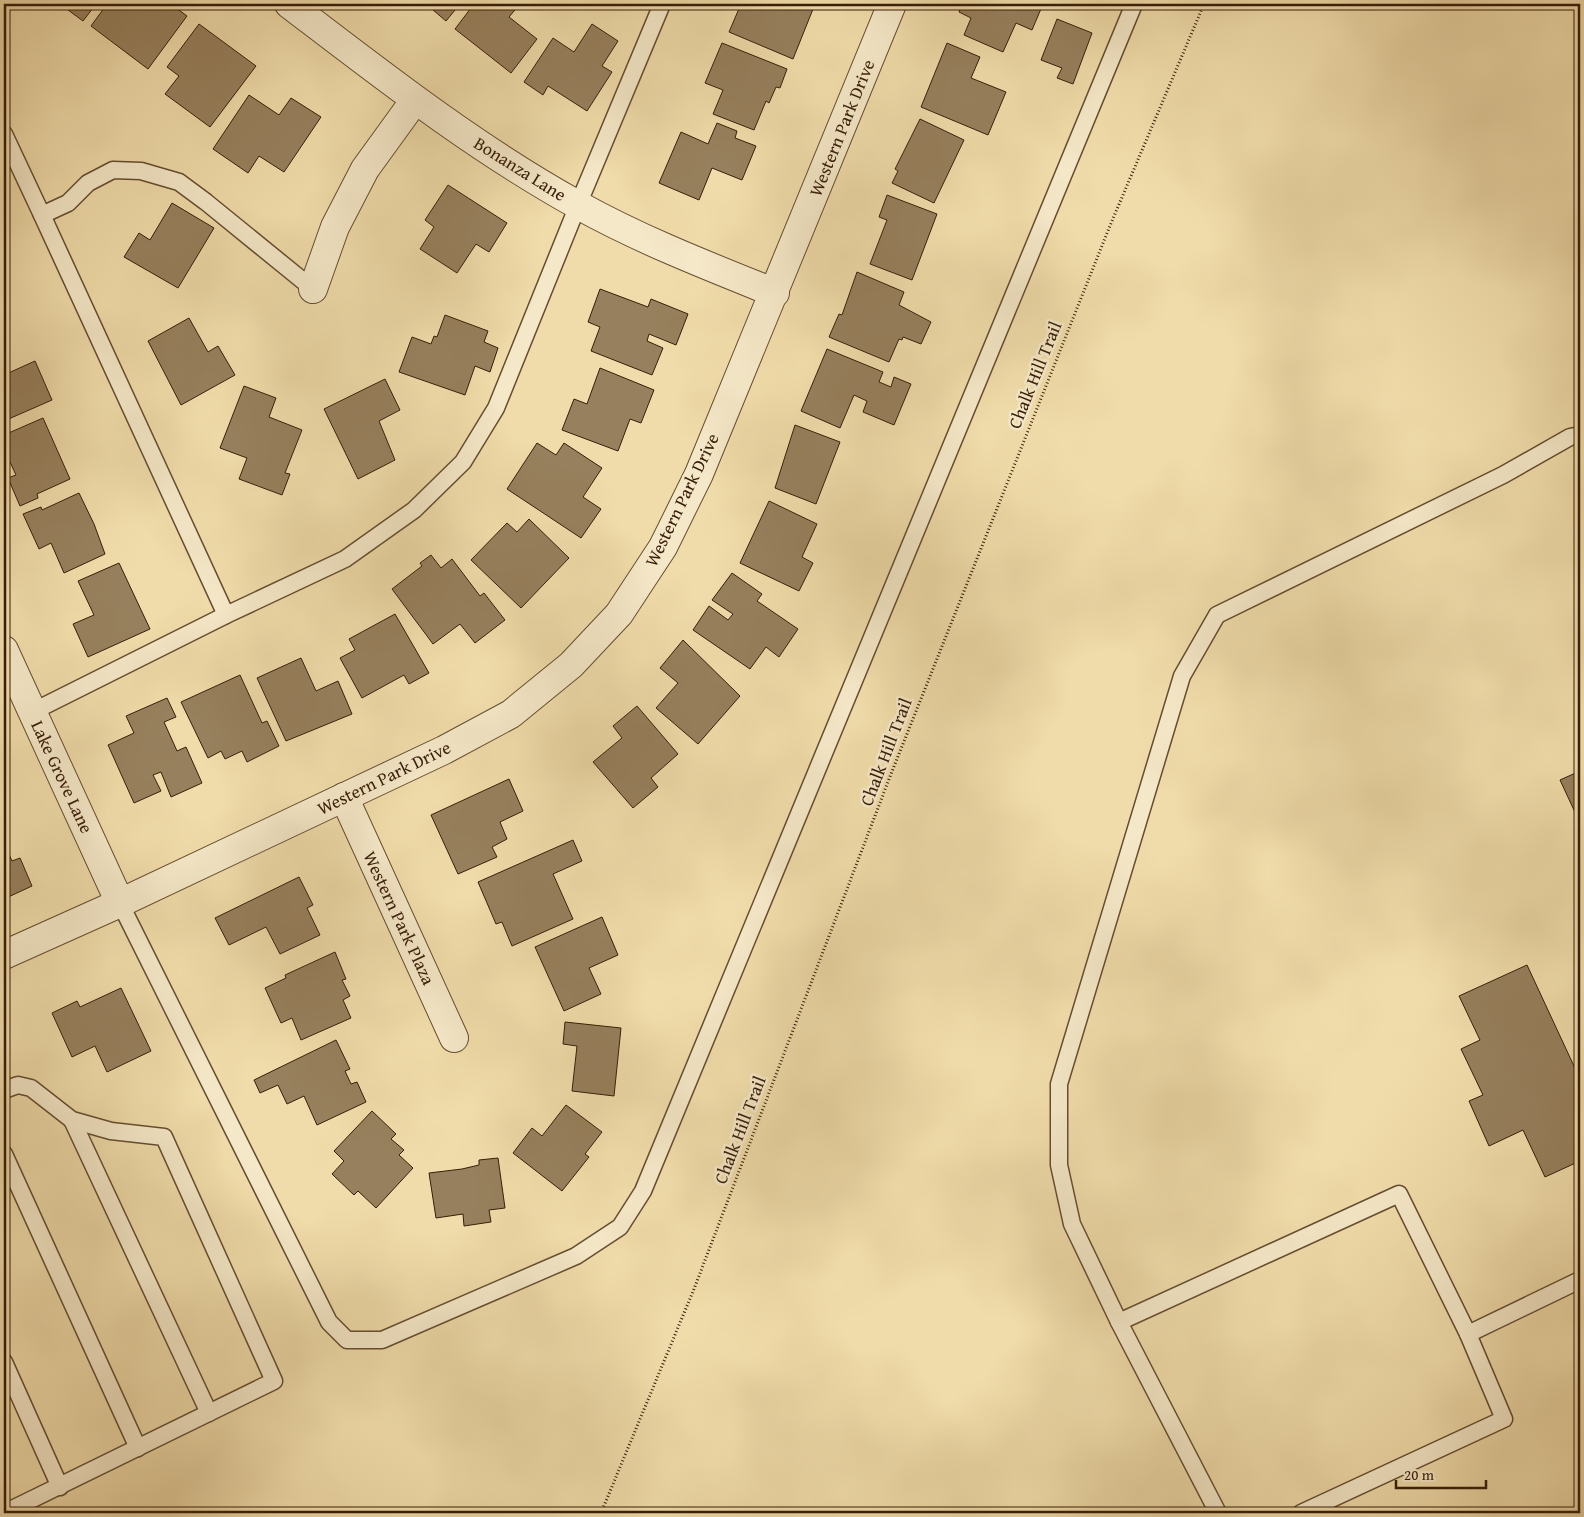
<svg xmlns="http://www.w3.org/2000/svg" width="1584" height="1517" font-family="'Gentium Book Plus',serif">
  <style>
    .building { fill: #97805d; stroke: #371d09 }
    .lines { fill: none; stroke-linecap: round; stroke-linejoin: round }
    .lane-casing { stroke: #654d31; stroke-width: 19 }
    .street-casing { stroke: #654d31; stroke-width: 30 }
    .path { stroke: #371d09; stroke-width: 3; stroke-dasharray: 1 2.5; stroke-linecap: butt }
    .lane { stroke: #f5e8c8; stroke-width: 16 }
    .street { stroke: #f5e8c8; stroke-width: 28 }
    .labels { text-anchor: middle; stroke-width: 5; stroke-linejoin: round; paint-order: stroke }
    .street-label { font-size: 18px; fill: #371d09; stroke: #f5e8c8 }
  </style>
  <rect width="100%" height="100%" fill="#f0dcaa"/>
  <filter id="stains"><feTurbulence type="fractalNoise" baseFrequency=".004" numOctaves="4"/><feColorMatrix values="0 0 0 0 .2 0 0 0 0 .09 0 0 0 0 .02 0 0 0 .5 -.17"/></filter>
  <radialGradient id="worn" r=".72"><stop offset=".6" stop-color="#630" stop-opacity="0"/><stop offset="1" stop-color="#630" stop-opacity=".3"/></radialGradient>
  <g class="building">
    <path d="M 60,4 L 96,4 L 83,21 Z"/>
    <path d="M 107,4 L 134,4 L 139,8 L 142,4 L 150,10 L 154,4 L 171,4 L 187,16 L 148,69 L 91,26 Z"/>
    <path d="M 413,4 L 424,4 L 419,9 Z"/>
    <path d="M 426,4 L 460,4 L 446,21 Z"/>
    <path d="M 474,4 L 520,4 L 509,17 L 537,39 L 511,73 L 455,29 Z"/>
    <path d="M 741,4 L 748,4 L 756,7 L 757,4 L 815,4 L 793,59 L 729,32 Z"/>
    <path d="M 962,4 L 1043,4 L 1032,30 L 1016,23 L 1003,52 L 964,35 L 971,18 L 959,12 Z"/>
    <path d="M 1057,19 L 1092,33 L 1073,84 L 1057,78 L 1062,68 L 1041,60 Z"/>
    <path d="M 199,24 L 256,66 L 210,127 L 165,94 L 179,76 L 167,67 Z"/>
    <path d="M 592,24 L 618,41 L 602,66 L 612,72 L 587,111 L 548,86 L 543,95 L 524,82 L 553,38 L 574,52 Z"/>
    <path d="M 722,43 L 787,69 L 780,88 L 776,87 L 769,103 L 766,101 L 754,130 L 713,114 L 723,90 L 705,83 Z"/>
    <path d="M 947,43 L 980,57 L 971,78 L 1006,92 L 988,135 L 921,107 Z"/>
    <path d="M 249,95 L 279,115 L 291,98 L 321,117 L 284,172 L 259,156 L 248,173 L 213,149 Z"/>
    <path d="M 920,119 L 964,140 L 934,203 L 892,183 L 898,171 L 895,169 Z"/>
    <path d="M 717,123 L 737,131 L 735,138 L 756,146 L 742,180 L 712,168 L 699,200 L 659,183 L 681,132 L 708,144 Z"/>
    <path d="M 448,185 L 507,223 L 489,252 L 476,244 L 457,273 L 420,249 L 434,227 L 425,220 Z"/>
    <path d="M 887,195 L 937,214 L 912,280 L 870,264 L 887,220 L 879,217 Z"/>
    <path d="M 172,203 L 214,228 L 178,288 L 124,257 L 139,233 L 150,240 Z"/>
    <path d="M 857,272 L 904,292 L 899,305 L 931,322 L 921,344 L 903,337 L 902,340 L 899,339 L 889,362 L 829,337 L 839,314 L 842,315 Z"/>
    <path d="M 600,289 L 648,307 L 651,299 L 688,314 L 676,345 L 649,334 L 647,341 L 663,348 L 652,375 L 591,351 L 600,327 L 588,322 Z"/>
    <path d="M 445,315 L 488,331 L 484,342 L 498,348 L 490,372 L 475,366 L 465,395 L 399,372 L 412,337 L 431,344 L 434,336 L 437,337 Z"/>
    <path d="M 189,318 L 208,352 L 218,346 L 235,375 L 181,405 L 148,341 Z"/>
    <path d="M 4,320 L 8,330 L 4,332 Z"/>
    <path d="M 827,349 L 883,372 L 879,382 L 891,387 L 894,377 L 911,384 L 894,425 L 863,412 L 867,401 L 854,395 L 840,428 L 801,411 Z"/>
    <path d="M 35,361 L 52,400 L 4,421 L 4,375 Z"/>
    <path d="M 600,368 L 654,390 L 641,423 L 630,419 L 618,451 L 562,430 L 574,399 L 587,404 Z"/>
    <path d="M 385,379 L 400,410 L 379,421 L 395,460 L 358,479 L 324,409 Z"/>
    <path d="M 244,386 L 276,398 L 269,417 L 302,430 L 285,473 L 290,474 L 282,495 L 239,479 L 247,458 L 220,448 Z"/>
    <path d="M 43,418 L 70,479 L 37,494 L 38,498 L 20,506 L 8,478 L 16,475 L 4,449 L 4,435 Z"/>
    <path d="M 795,425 L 840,442 L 816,504 L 775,488 Z"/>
    <path d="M 537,443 L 556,455 L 564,443 L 602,468 L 583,497 L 601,509 L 581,538 L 507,489 Z"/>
    <path d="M 79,493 L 94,524 L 105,554 L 64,573 L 51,543 L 39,549 L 23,514 L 41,507 L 42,510 Z"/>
    <path d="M 769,501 L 817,524 L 802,557 L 813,563 L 799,591 L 740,563 Z"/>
    <path d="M 529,519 L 569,558 L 521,608 L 471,560 L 507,523 L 517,532 Z"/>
    <path d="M 431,555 L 441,568 L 452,559 L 480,596 L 484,593 L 505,620 L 475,643 L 460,624 L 433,644 L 392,589 L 422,566 L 420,563 Z"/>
    <path d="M 119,563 L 150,629 L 88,657 L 73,624 L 94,615 L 78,581 Z"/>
    <path d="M 732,573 L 762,594 L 757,601 L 798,629 L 779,657 L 766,647 L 750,669 L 693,630 L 709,606 L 728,620 L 733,614 L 712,600 Z"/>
    <path d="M 395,614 L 429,673 L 409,684 L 404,675 L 362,698 L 340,658 L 355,650 L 349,639 Z"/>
    <path d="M 683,640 L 740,696 L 698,744 L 656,708 L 678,683 L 660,668 Z"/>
    <path d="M 301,658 L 316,691 L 338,681 L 352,714 L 286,741 L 257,678 Z"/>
    <path d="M 240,675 L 262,723 L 267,721 L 279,746 L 247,762 L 242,751 L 225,759 L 221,751 L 208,758 L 181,702 Z"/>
    <path d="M 167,698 L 176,717 L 164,722 L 177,751 L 186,747 L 202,783 L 171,797 L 161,772 L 153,775 L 161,791 L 134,803 L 108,745 L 134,733 L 126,716 Z"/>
    <path d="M 637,706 L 678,754 L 651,778 L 658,787 L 633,808 L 593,762 L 622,738 L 613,726 Z"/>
    <path d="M 1580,771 L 1580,823 L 1560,780 Z"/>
    <path d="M 509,779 L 523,811 L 500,822 L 507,839 L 492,847 L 497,857 L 458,874 L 431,815 Z"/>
    <path d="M 573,840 L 582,861 L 553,874 L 573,919 L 512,946 L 502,922 L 496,924 L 478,882 Z"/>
    <path d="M 4,843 L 12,861 L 20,858 L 32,886 L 4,899 Z"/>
    <path d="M 299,877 L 313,905 L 307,908 L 320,935 L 280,954 L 266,927 L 229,945 L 215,918 Z"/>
    <path d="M 602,917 L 618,955 L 589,968 L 601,994 L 564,1011 L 535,947 Z"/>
    <path d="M 335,952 L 346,979 L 342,980 L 350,996 L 343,1000 L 351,1018 L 301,1040 L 292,1018 L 281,1023 L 265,988 L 286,978 L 285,975 Z"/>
    <path d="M 1527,965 L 1580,1079 L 1580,1161 L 1545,1177 L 1523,1130 L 1489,1146 L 1469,1101 L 1483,1095 L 1461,1049 L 1480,1040 L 1459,996 Z"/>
    <path d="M 121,988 L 151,1051 L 107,1072 L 95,1046 L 72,1057 L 52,1013 L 77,1001 L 80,1007 Z"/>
    <path d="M 565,1022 L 621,1028 L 614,1096 L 572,1091 L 577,1046 L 563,1044 Z"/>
    <path d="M 336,1040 L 350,1069 L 345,1071 L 351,1084 L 357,1082 L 366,1102 L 317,1125 L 304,1096 L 287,1104 L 278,1085 L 260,1093 L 254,1080 Z"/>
    <path d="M 566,1105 L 602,1132 L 585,1154 L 589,1157 L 562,1191 L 513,1153 L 532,1128 L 542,1136 Z"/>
    <path d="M 372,1111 L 396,1134 L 391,1139 L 404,1150 L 399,1155 L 413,1168 L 376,1208 L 358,1191 L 354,1195 L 332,1174 L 344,1161 L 334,1151 Z"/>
    <path d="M 498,1158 L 505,1208 L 489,1210 L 491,1222 L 464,1226 L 463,1214 L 436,1218 L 429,1173 L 462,1169 L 479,1165 L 479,1160 Z"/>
  </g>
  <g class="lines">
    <g class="lane-casing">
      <g id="lane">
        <path d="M 4,134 L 42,215 L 226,615"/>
        <path d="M 42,215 L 68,203 L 88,183 L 113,170 L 141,171 L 179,182 L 206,202 L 313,289"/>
        <path d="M 32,712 L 226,615 L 345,559 L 414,510 L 463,462 L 496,408 L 578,205 L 662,4"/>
        <path d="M 120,903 L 329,1322 L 347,1340 L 382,1340 L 576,1256 L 620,1227 L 643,1191 L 1134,4"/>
        <path d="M 4,1090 L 18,1085 L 31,1088 L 72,1120 L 111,1131 L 164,1137 L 274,1381 L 4,1513"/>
        <path d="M 72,1120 L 209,1413"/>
        <path d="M 4,1154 L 138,1448"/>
        <path d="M 1119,1322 L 1072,1224 L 1059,1165 L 1059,1084 L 1182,676 L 1217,615 L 1503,475 L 1570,437 L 1580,435"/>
        <path d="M 1468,1334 L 1580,1280"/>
        <path d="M 4,1362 L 60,1487"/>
        <path d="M 1218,1513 L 1119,1322 L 1399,1194 L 1468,1334 L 1504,1419 L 1301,1513"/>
      </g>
    </g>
    <g class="street-casing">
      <g id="street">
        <path d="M 289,4 C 382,75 475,148 578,205 C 641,240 708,266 775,293"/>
        <path d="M 313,289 L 335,227 L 365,169 L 415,100"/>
        <path d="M 4,650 L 120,903"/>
        <path d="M 344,797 L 454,1038"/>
        <path d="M 4,955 L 120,903 L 444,750 L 511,714 L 571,665 L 619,614 L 663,547 L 699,474 L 892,4"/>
      </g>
    </g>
    <path class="path" d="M 601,1513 L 694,1289 L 891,774 L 1109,228 L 1204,4"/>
    <use href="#lane" class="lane"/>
    <use href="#street" class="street"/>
  </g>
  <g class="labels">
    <g class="street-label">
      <text transform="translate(842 128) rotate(-68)" y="6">Western Park Drive</text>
      <text transform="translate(520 169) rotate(32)" y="6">Bonanza Lane</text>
      <text transform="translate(1035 375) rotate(-68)" y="6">Chalk Hill Trail</text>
      <text transform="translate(682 500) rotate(-64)" y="6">Western Park Drive</text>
      <text transform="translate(886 752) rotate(-69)" y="6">Chalk Hill Trail</text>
      <text transform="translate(62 777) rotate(65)" y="6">Lake Grove Lane</text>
      <text transform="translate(384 778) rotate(-26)" y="6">Western Park Drive</text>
      <text transform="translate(399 918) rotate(65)" y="6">Western Park Plaza</text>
      <text transform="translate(740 1130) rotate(-69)" y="6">Chalk Hill Trail</text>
    </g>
  </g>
  <rect width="1584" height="1517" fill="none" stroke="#f0dcaa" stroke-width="20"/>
  <rect x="5" y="5" width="1574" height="1507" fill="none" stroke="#371d09" stroke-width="2.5"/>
  <rect x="10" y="10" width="1564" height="1497" fill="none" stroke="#371d09"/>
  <path d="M1396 1480v8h90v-8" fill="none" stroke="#371d09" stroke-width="2.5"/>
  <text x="1404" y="1480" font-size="15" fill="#371d09" stroke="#f5e8c8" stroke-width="4" paint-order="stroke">20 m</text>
  <rect width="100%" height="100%" filter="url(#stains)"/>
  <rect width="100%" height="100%" fill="url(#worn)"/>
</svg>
